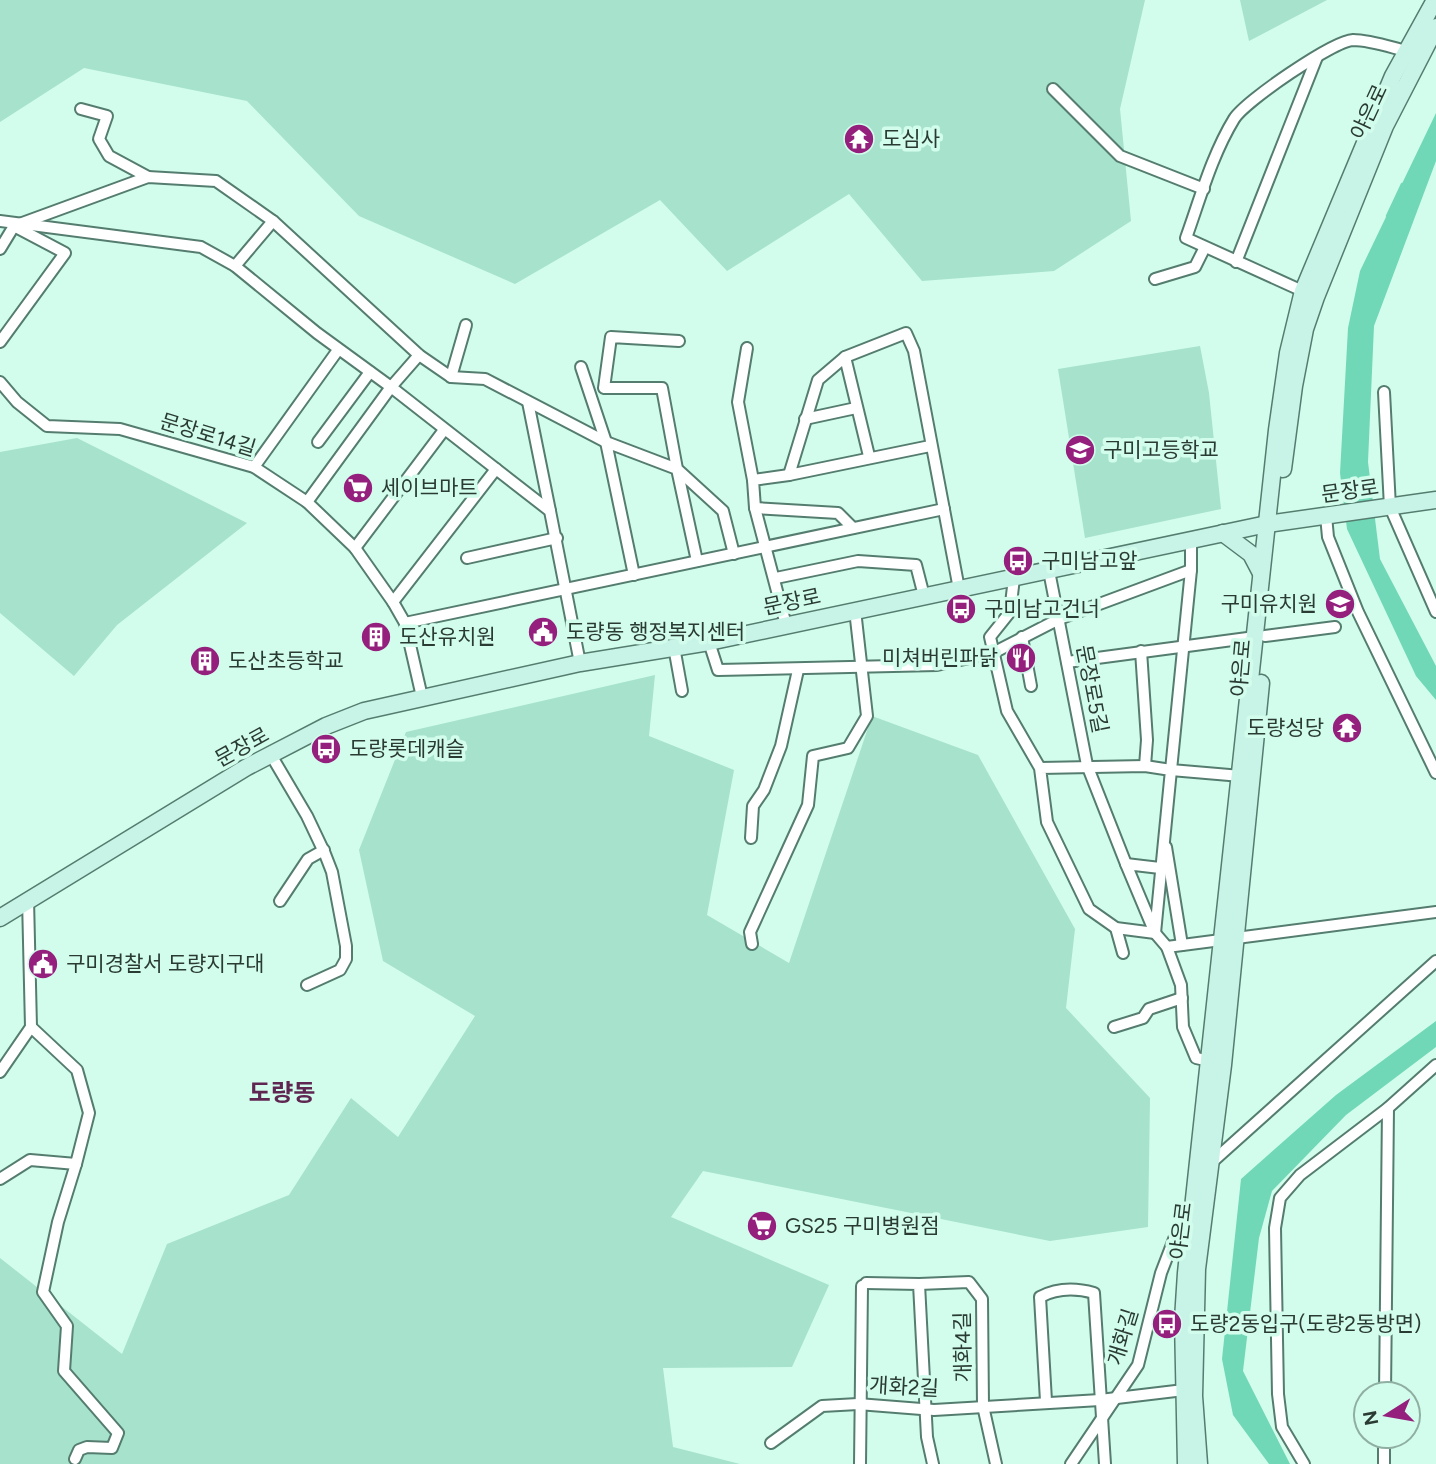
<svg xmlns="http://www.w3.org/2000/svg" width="1436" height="1464" font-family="Figtree,'Noto Sans KR',sans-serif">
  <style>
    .green { fill: #a6e2cc }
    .water { fill: #71d8b7 }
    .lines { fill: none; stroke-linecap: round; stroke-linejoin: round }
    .stream { stroke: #71d8b7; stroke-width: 2.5 }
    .street-casing { stroke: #557d6f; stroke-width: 14 }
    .secondary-casing { stroke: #557d6f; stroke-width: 19 }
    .street { stroke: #fff; stroke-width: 10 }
    .secondary { stroke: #c8f3e7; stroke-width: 16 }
    .labels { text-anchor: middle; stroke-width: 7; stroke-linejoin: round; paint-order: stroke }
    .street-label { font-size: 21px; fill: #2a3b34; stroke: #d2fdec }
    .poi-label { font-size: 21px; fill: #2a3b34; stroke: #d2fdec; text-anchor: start }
    .quarter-label { font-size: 24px; font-weight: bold; fill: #5f2651; stroke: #d2fdec }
  </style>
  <rect width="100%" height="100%" fill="#d2fdec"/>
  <g class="green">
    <path d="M 0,0 L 1145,0 L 1120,109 L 1131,221 L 1054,271 L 922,281 L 849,194 L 727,271 L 660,200 L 515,284 L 359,216 L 247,101 L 84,68 L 0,122 Z"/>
    <path d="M 1240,0 L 1327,0 L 1249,41 Z"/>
    <path d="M 1200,346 L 1209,393 L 1221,509 L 1085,538 L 1058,369 Z"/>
    <path d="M 77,438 L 247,523 L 117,625 L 74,676 L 0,613 L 0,452 Z"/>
    <path d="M 655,675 L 649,736 L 734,770 L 707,915 L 789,963 L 872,716 L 978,755 L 1075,929 L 1066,1008 L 1150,1098 L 1148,1227 L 1050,1241 L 703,1171 L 671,1217 L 829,1285 L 792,1367 L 663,1368 L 673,1447 L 740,1464 L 0,1464 L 0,1258 L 122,1354 L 167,1244 L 289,1195 L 351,1098 L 398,1137 L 475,1016 L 383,961 L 359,850 L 406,732 Z"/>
  </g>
  <g class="water">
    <path d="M 1436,113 L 1436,161 L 1374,326 L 1368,462 L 1380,559 L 1436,666 L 1436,700 L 1416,676 L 1347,529 L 1340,473 L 1348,328 L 1360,271 Z"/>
    <path d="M 1436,1021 L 1436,1047 L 1346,1115 L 1272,1191 L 1259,1238 L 1243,1371 L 1290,1464 L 1269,1464 L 1233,1415 L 1222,1359 L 1241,1179 L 1336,1095 Z"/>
  </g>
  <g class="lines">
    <path class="stream" d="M 1387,216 L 1402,184"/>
    <g class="street-casing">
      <g id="street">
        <path d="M 1053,89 L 1120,156 L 1204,189"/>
        <path d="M 81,109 L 107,116 L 99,139 L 109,156 L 148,177"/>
        <path d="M 0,221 L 201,247 L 235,266 L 317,333 L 391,387 L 419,355"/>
        <path d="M 14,226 L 148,177 L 216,181 L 273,221 L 419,355 L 451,377 L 485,379 L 606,442"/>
        <path d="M 0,249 L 14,226 L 65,253 L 0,342"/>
        <path d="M 1236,262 L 1317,57"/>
        <path d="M 235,266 L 273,221"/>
        <path d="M 1155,279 L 1195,267 L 1204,249"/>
        <path d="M 1307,293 L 1186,238 C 1200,199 1212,155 1234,119 C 1245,101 1333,41 1353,40 C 1370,40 1390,47 1406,51"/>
        <path d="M 679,341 L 611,337 L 604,388 L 662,388 L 677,469 L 723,511 L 734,554"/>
        <path d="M 747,348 L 738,402 L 753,480"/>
        <path d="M 845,357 L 869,456"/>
        <path d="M 581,367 L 606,442"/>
        <path d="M 451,377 L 466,325"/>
        <path d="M 0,382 L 17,402 L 47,426 L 120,429 L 254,467 L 307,502 L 355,548 L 393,602 L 405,623 L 422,697"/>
        <path d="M 1384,392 L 1390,507 L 1436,612"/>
        <path d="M 528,402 L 550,511"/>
        <path d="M 805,419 L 856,408"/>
        <path d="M 318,442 L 370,372"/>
        <path d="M 930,446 L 789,475 L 818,380 L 845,357 L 906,333 L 914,351 L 959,589"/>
        <path d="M 254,467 L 338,350"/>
        <path d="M 307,502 L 391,387 L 496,469"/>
        <path d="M 755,508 L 838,513 L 853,528"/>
        <path d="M 1326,516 L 1328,537 L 1358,612 L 1436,773"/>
        <path d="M 355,548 L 444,430"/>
        <path d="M 467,558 L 557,538"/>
        <path d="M 1191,570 L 1171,770 L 1241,776"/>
        <path d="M 1049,571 L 1087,765 L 1126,864"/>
        <path d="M 634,575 L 606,442 L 677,469 L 697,561"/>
        <path d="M 776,578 L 858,561 L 916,565 L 924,596"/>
        <path d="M 1014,578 L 1010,612 L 990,637 L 1007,711 L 1040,768 L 1047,822 L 1089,909 L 1116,928 L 1155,933 L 1171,770 L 1145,766 L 1040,768"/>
        <path d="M 393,602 L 496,469 L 550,511 L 580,663"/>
        <path d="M 405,623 L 944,509"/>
        <path d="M 786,625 L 755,508 L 753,480 L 789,475"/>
        <path d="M 1265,636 L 1335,627"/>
        <path d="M 1022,637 L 1031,686"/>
        <path d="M 709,642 L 718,670 L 937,665 L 993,653 L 1059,619 L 1191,570 L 1191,540"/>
        <path d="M 674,647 L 682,691"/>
        <path d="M 1141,651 L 1147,740 L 1145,766"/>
        <path d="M 1067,662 L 1255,637"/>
        <path d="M 271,755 L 307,816 L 325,854 L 332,872 L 346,946 L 346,959 L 340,970 L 307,985"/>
        <path d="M 751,838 L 753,806 L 764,790 L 781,746 L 798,670"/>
        <path d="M 1166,847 L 1182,945"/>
        <path d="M 1160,868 L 1126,864 L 1155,933 L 1167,947 L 1181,985 L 1183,1027 L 1196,1058 L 1210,1061"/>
        <path d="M 280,901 L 308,859 L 324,850"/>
        <path d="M 1116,928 L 1123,953"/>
        <path d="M 752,944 L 750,932 L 808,805 L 813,756 L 848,748 L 867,716 L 855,610"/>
        <path d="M 1167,947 L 1436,912"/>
        <path d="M 1114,1027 L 1143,1018 L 1149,1009 L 1182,998"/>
        <path d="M 0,1072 L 31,1027 L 28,899"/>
        <path d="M 1211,1163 L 1436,961"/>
        <path d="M 0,1179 L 30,1160 L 76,1164 L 89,1113 L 77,1070 L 31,1027"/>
        <path d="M 866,1283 L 919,1284 L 927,1437 L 933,1464"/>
        <path d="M 919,1284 L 969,1282 L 982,1299 L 983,1406 L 996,1464"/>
        <path d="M 1385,1394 L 1388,1108"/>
        <path d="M 1046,1401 L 1040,1297 C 1057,1288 1076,1288 1094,1293 L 1105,1464"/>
        <path d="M 771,1443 L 822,1406 L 858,1404 L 934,1410 L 1100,1400 L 1184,1390"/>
        <path d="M 75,1459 L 79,1450 L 87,1447 L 112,1448 L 118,1433 L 64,1371 L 67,1326 L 43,1292 L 58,1222 L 76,1164"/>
        <path d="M 860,1464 L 862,1286"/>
        <path d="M 1071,1464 L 1138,1365 L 1161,1273 L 1176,1234 L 1190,1215"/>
        <path d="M 1304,1464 L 1282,1427 L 1278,1394 L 1275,1228 L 1280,1198 L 1300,1175 L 1388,1108 L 1436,1065"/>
        <path d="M 1384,1464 L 1384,1436"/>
      </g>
    </g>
    <g class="secondary-casing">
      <g id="secondary">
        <path d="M 1283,469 L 1294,386 L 1305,329 L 1316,297 L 1385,126 L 1436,27"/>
        <path d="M 1223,533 L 1251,554 L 1261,573"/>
        <path d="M 0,918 L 247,767 L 326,726 L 364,711 L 580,663 L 709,642 L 1267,524 L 1436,500"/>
        <path d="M 1186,1464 L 1183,1319 L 1186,1273 L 1277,430 L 1288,353 L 1303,291 L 1393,76 L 1435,0"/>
        <path d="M 1199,1464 L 1194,1396 L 1197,1269 L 1223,1065 L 1261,683"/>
      </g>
    </g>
    <use href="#street" class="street"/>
    <use href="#secondary" class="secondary"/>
  </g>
  <defs>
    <g id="temple-disc" transform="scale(1.575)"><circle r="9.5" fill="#941f7d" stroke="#d2fdec"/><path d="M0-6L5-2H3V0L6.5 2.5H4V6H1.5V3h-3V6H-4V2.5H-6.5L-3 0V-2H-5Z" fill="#fff"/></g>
    <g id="school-disc" transform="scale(1.575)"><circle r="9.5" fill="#941f7d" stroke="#d2fdec"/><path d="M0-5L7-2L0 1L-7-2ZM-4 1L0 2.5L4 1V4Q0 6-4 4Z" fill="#fff"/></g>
    <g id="supermarket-disc" transform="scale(1.575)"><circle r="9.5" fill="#941f7d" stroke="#d2fdec"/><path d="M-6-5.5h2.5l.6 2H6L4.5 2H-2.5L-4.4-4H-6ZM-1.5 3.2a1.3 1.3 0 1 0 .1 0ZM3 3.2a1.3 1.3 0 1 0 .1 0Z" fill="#fff"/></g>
    <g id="bus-disc" transform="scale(1.575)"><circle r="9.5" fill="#941f7d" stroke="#d2fdec"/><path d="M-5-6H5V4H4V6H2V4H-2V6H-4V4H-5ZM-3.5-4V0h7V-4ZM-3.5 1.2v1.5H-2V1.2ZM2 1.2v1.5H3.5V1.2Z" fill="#fff"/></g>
    <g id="civic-disc" transform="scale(1.575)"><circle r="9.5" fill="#941f7d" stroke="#d2fdec"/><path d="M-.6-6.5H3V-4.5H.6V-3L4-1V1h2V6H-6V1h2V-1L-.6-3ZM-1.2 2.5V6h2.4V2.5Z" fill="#fff"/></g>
    <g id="building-disc" transform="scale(1.575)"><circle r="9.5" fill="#941f7d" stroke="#d2fdec"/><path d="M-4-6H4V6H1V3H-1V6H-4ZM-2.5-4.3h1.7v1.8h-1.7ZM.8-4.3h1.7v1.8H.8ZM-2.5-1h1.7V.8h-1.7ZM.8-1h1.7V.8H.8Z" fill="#fff"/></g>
    <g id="restaurant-disc" transform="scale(1.575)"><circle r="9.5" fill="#941f7d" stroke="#d2fdec"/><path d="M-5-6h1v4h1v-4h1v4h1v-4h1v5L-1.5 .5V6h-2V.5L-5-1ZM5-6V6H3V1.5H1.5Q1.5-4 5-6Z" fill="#fff"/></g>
  </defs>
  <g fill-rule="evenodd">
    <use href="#temple-disc" x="859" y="139"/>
    <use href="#school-disc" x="1080" y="450"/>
    <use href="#supermarket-disc" x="358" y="488"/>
    <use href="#bus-disc" x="1018" y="561"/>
    <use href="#school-disc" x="1340" y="604"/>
    <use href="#bus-disc" x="961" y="609"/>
    <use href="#civic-disc" x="543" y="632"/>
    <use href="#building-disc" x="376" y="637"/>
    <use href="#restaurant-disc" x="1021" y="658"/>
    <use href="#building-disc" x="205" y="661"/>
    <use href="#temple-disc" x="1347" y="728"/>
    <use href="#bus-disc" x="326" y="749"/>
    <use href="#civic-disc" x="43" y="964"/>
    <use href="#supermarket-disc" x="762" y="1226"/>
    <use href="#bus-disc" x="1167" y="1324"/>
  </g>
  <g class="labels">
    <g class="street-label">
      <text transform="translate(1369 112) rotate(-65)" y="7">야은로</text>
      <text transform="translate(208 435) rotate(17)" y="7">문장로14길</text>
      <text transform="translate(1350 491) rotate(-8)" y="7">문장로</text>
      <text transform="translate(792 602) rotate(-12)" y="7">문장로</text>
      <text transform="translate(1241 668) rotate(-85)" y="7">야은로</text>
      <text transform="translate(1092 689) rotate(79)" y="7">문장로5길</text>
      <text transform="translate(242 747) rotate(-29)" y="7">문장로</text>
      <text transform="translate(1181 1231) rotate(-83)" y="7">야은로</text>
      <text transform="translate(1123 1337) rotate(-73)" y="7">개화길</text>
      <text transform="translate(963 1347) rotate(-91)" y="7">개화4길</text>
      <text transform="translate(904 1387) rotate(3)" y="7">개화2길</text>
    </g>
    <g class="poi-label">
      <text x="882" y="146">도심사</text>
      <text x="1103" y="457">구미고등학교</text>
      <text x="381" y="495">세이브마트</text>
      <text x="1041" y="568">구미남고앞</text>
      <text x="1317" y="611" text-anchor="end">구미유치원</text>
      <text x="984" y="616">구미남고건너</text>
      <text x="566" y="639">도량동 행정복지센터</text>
      <text x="399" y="644">도산유치원</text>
      <text x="998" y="665" text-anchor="end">미쳐버린파닭</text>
      <text x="228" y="668">도산초등학교</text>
      <text x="1324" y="735" text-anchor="end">도량성당</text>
      <text x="349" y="756">도량롯데캐슬</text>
      <text x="66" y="971">구미경찰서 도량지구대</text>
      <text x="785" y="1233">GS25 구미병원점</text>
      <text x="1190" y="1331">도량2동입구(도량2동방면)</text>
    </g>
    <g class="quarter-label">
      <text x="282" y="1101">도량동</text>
    </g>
  </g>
  <g transform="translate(1387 1415) rotate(259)"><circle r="33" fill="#d2fdec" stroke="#8fafa2" stroke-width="2"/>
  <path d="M0-5L12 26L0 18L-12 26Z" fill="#941f7d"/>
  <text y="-10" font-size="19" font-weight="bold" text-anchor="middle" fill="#2a3b34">N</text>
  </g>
</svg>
